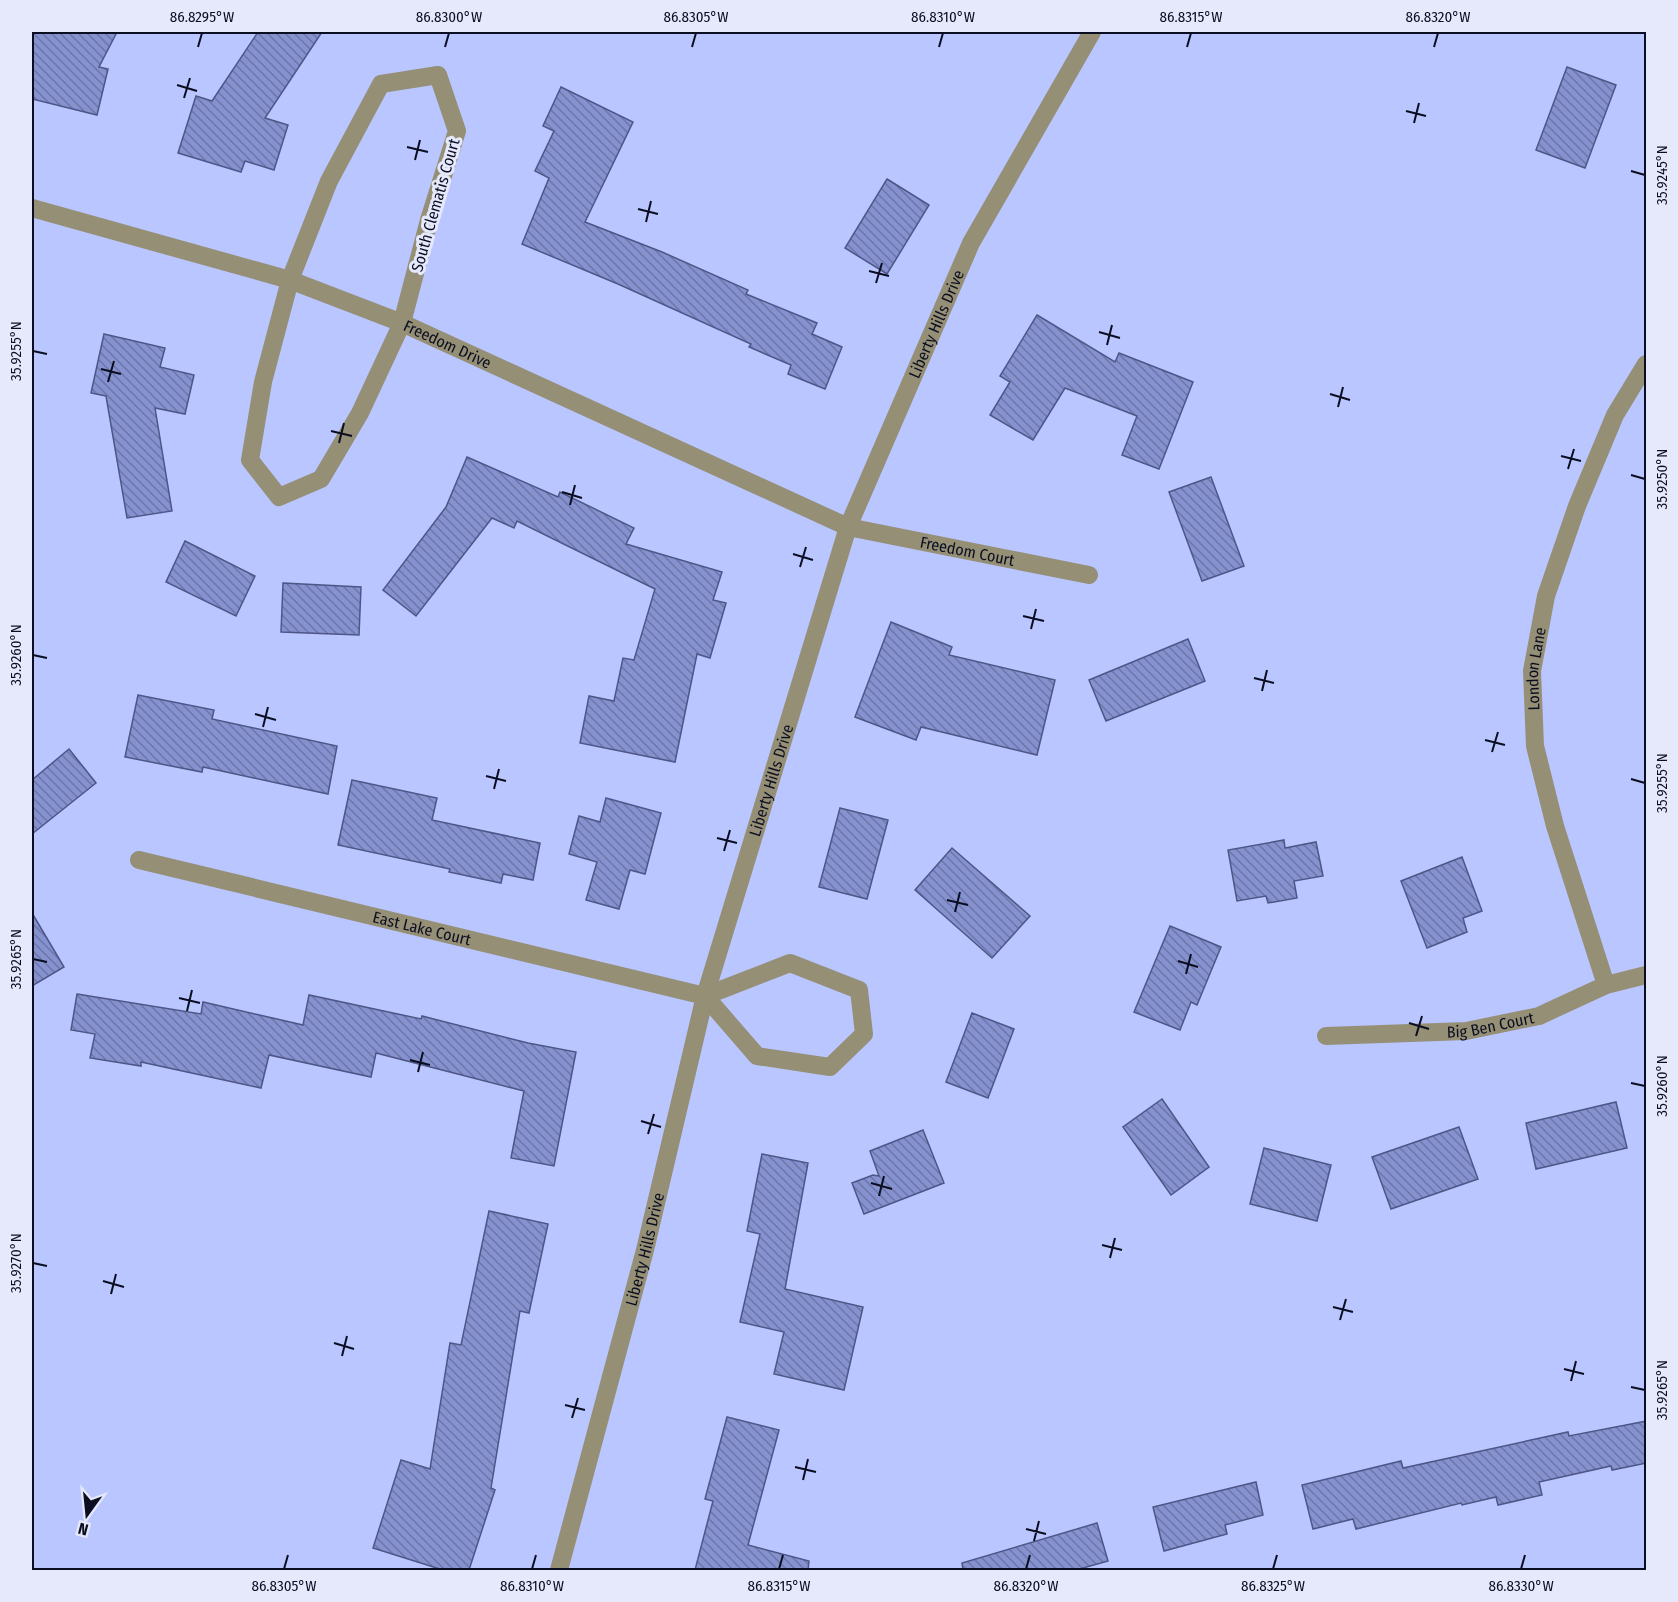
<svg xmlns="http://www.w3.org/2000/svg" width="1678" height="1602" font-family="'Fira Sans Condensed',sans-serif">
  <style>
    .building { fill: url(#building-back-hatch); stroke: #4d5687; stroke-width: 1.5 }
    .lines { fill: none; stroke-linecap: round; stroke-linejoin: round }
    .minor { stroke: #958f76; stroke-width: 18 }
    .ticks { fill: none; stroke: #0b0e21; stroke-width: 2 }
    .labels { text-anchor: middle; stroke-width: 6; stroke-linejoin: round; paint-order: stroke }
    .street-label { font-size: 16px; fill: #0b0e21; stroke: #e5e9fb }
    .neatline { fill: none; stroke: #0b0e21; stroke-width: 2 }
    .ticks-label { font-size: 15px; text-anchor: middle; fill: #0b0e21 }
  </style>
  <defs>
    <pattern id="building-back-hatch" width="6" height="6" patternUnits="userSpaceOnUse" patternTransform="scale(1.5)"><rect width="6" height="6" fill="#8692d0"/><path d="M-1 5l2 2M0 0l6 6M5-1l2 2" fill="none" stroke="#6c76a8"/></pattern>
  </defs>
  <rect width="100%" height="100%" fill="#bac6ff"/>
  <g class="building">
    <path d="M 32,32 L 117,32 L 99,67 L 108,69 L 97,115 L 32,99 Z"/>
    <path d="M 258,32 L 322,32 L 265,118 L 288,125 L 274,170 L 245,161 L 241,172 L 178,153 L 196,96 L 212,101 Z"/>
    <path d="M 1567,67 L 1616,85 L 1585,168 L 1536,150 Z"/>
    <path d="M 561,87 L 633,122 L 585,222 L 662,252 L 748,290 L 746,294 L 817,323 L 812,334 L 842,347 L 825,389 L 788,374 L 791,365 L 749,347 L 751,344 L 618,284 L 522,244 L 549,178 L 535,171 L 554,131 L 543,126 Z"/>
    <path d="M 887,179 L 929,205 L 887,274 L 845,248 Z"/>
    <path d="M 1037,315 L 1115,362 L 1119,353 L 1193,382 L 1159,469 L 1122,455 L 1137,416 L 1065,388 L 1033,440 L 990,415 L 1010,382 L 1000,376 Z"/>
    <path d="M 104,334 L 165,348 L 160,367 L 194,375 L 185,414 L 155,408 L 172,511 L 127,518 L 106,396 L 91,393 Z"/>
    <path d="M 467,457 L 558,497 L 560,492 L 634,528 L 626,544 L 722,572 L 713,600 L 726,603 L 710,658 L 697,654 L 675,762 L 580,743 L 589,696 L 614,701 L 623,658 L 634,660 L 655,589 L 517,521 L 514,528 L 492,518 L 416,616 L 383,590 L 446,507 Z"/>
    <path d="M 1211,477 L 1244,566 L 1202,581 L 1169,492 Z"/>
    <path d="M 185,541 L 255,576 L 236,616 L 166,582 Z"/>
    <path d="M 283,583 L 361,587 L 359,635 L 281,632 Z"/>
    <path d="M 891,622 L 952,647 L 949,655 L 1055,680 L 1037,755 L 921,727 L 916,740 L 855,717 Z"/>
    <path d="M 1188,639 L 1205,681 L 1106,721 L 1089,680 Z"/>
    <path d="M 138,695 L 214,710 L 212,719 L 337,746 L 328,794 L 203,767 L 202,772 L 125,757 Z"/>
    <path d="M 69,749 L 96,783 L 32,834 L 32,780 Z"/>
    <path d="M 352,780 L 437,798 L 432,820 L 540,843 L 533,880 L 503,874 L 501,883 L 449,872 L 450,869 L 338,845 Z"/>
    <path d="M 606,798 L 661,813 L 645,874 L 630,870 L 619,909 L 586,900 L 597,862 L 569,854 L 579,816 L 600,822 Z"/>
    <path d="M 840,808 L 888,820 L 867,899 L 819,887 Z"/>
    <path d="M 1284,840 L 1285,848 L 1316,842 L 1323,876 L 1294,881 L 1297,898 L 1268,903 L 1266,896 L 1237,901 L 1228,850 Z"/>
    <path d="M 952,848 L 1030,916 L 992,958 L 915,890 Z"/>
    <path d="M 1462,857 L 1482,911 L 1463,918 L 1467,932 L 1427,948 L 1401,881 Z"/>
    <path d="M 32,913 L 64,967 L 32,986 Z"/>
    <path d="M 1170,926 L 1221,947 L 1197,1005 L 1191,1002 L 1180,1030 L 1134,1012 Z"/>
    <path d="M 77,994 L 201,1014 L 203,1002 L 303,1025 L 309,995 L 421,1019 L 422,1016 L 528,1043 L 576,1052 L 554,1166 L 511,1158 L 524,1091 L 376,1053 L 371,1077 L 269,1055 L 261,1088 L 141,1062 L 141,1066 L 90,1058 L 95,1034 L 71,1030 Z"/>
    <path d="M 972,1013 L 1014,1029 L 988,1098 L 946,1082 Z"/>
    <path d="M 1162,1099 L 1209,1167 L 1171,1195 L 1123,1127 Z"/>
    <path d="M 1616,1102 L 1627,1148 L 1536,1169 L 1526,1123 Z"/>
    <path d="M 1459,1127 L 1478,1179 L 1391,1209 L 1372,1157 Z"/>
    <path d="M 923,1130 L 944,1183 L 864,1214 L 852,1183 L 873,1175 L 879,1176 L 870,1151 Z"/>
    <path d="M 1264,1148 L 1331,1165 L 1317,1221 L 1250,1204 Z"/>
    <path d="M 762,1154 L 808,1163 L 785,1289 L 863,1307 L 844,1390 L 774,1374 L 784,1332 L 740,1322 L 760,1234 L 747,1231 Z"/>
    <path d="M 489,1211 L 548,1224 L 529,1313 L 520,1311 L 491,1488 L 495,1490 L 469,1570 L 443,1570 L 373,1548 L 401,1460 L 430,1469 L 450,1343 L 461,1345 Z"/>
    <path d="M 727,1417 L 779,1430 L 748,1545 L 809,1561 L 808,1570 L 695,1570 L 713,1501 L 705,1499 Z"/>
    <path d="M 1647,1421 L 1647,1463 L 1612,1470 L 1611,1466 L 1539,1482 L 1542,1495 L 1498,1505 L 1496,1497 L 1462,1505 L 1461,1503 L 1356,1529 L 1353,1519 L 1313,1529 L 1302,1485 L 1401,1461 L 1403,1468 L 1568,1432 L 1569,1436 Z"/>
    <path d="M 1256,1482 L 1263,1515 L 1225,1525 L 1227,1534 L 1164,1551 L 1153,1507 Z"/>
    <path d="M 1097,1523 L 1108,1561 L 1076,1570 L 963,1570 L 962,1563 Z"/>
  </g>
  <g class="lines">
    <g class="minor">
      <path d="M 438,75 L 457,131 L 429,220 L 402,323 L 360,413 L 321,479 L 279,497 L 250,460 L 263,382 L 290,280 L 329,181 L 381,84 Z"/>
      <path id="s1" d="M 32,208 L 290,280 L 402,323 L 848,527 L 1089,575"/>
      <path id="s2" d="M 139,860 L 705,996"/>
      <path d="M 790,963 L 859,990 L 864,1034 L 830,1067 L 757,1056 L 705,996 Z"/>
      <path id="s3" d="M 1606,985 L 1555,826 L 1535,746 L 1532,671 L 1546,596 L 1577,506 L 1615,415 L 1646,364"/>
      <path id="s4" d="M 1326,1036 L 1466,1031 L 1539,1016 L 1606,985 L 1646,975"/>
      <path id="s5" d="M 559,1570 L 645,1250 L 705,996 L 848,527 L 971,243 L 1092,32"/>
    </g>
  </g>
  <path class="ticks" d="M 198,47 L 202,33M 445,47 L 449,33M 692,47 L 696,33M 939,47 L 943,33M 1187,47 L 1191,33M 1434,47 L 1438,33M 177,85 L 197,91M 184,98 L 190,78M 1406,111 L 1426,116M 1414,123 L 1419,103M 407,147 L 428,152M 415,160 L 420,140M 1631,171 L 1645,175M 638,209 L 658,214M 646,222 L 651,201M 869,271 L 889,276M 876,283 L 882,263M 1099,332 L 1120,338M 1107,345 L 1112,325M 33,351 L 47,354M 101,369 L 121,374M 108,382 L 114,361M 1330,394 L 1350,400M 1338,407 L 1343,387M 331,431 L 352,436M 339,443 L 344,423M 1561,456 L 1581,461M 1568,469 L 1574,449M 1631,475 L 1645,479M 562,492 L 582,498M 570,505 L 575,485M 793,554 L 813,560M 800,567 L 806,547M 1023,616 L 1044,621M 1031,629 L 1036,609M 33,655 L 47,658M 1254,678 L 1274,683M 1262,691 L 1267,670M 255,714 L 276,720M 263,727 L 268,707M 1485,740 L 1505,745M 1492,752 L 1498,732M 486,776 L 506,781M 1631,779 L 1645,783M 494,789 L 499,769M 717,838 L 737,843M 724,851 L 730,830M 947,900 L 968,905M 955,912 L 960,892M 33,959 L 47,962M 1178,961 L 1198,967M 1186,974 L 1191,954M 179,998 L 200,1003M 187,1011 L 192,990M 1409,1023 L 1429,1029M 1416,1036 L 1422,1016M 410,1060 L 430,1065M 418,1072 L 423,1052M 1631,1083 L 1645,1086M 641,1121 L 661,1127M 648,1134 L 654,1114M 871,1183 L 892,1189M 879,1196 L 884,1176M 1102,1245 L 1122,1250M 1110,1258 L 1115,1238M 33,1263 L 47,1266M 103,1281 L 124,1287M 111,1294 L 116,1274M 1333,1307 L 1353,1312M 1340,1320 L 1346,1299M 334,1343 L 354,1349M 342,1356 L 347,1336M 1564,1369 L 1584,1374M 1571,1381 L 1576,1361M 1631,1387 L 1645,1390M 565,1405 L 585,1410M 572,1418 L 578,1398M 795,1467 L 816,1472M 803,1480 L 808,1459M 1026,1529 L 1046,1534M 1034,1541 L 1039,1521M 284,1569 L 288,1555M 532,1569 L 536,1555M 779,1569 L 783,1555M 1026,1569 L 1030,1555M 1273,1569 L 1277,1555M 1521,1569 L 1525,1555"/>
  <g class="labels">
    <g class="street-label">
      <text transform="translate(435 205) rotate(-74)" y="6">South Clematis Court</text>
      <text dy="6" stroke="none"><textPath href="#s5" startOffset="1304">Liberty Hills Drive</textPath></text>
      <text dy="6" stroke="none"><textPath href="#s1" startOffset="438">Freedom Drive</textPath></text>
      <text dy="6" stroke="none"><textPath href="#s1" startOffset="1000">Freedom Court</textPath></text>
      <text dy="6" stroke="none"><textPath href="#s3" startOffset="327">London Lane</textPath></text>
      <text dy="6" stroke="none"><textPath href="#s5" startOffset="818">Liberty Hills Drive</textPath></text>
      <text dy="6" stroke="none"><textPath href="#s2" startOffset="291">East Lake Court</textPath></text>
      <text dy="6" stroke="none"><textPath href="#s4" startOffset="165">Big Ben Court</textPath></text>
      <text dy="6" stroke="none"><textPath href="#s5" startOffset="332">Liberty Hills Drive</textPath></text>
    </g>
  </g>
  <rect width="1678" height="1602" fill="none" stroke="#e5e9fb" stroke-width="66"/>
  <g transform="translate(87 1515) rotate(195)" stroke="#e5e9fb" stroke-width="4.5" paint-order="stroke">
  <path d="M0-4.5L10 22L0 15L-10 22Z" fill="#0b0e21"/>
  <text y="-9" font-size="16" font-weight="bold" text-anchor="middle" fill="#0b0e21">N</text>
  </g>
  <rect x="33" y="33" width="1612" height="1536" class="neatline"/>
  <g class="ticks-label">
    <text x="202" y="22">86.8295°W</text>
    <text x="449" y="22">86.8300°W</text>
    <text x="696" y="22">86.8305°W</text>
    <text x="943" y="22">86.8310°W</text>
    <text x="1191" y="22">86.8315°W</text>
    <text x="1438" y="22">86.8320°W</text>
    <text transform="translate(1662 175) rotate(-90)" y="5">35.9245°N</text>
    <text transform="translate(16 351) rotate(-90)" y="5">35.9255°N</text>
    <text transform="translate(1662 479) rotate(-90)" y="5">35.9250°N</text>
    <text transform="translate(16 655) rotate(-90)" y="5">35.9260°N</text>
    <text transform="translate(1662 783) rotate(-90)" y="5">35.9255°N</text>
    <text transform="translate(16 959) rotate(-90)" y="5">35.9265°N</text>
    <text transform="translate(1662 1086) rotate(-90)" y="5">35.9260°N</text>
    <text transform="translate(16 1263) rotate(-90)" y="5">35.9270°N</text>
    <text transform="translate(1662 1390) rotate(-90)" y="5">35.9265°N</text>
    <text x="284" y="1591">86.8305°W</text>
    <text x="532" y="1591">86.8310°W</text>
    <text x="779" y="1591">86.8315°W</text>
    <text x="1026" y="1591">86.8320°W</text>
    <text x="1273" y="1591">86.8325°W</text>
    <text x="1521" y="1591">86.8330°W</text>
  </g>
</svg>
